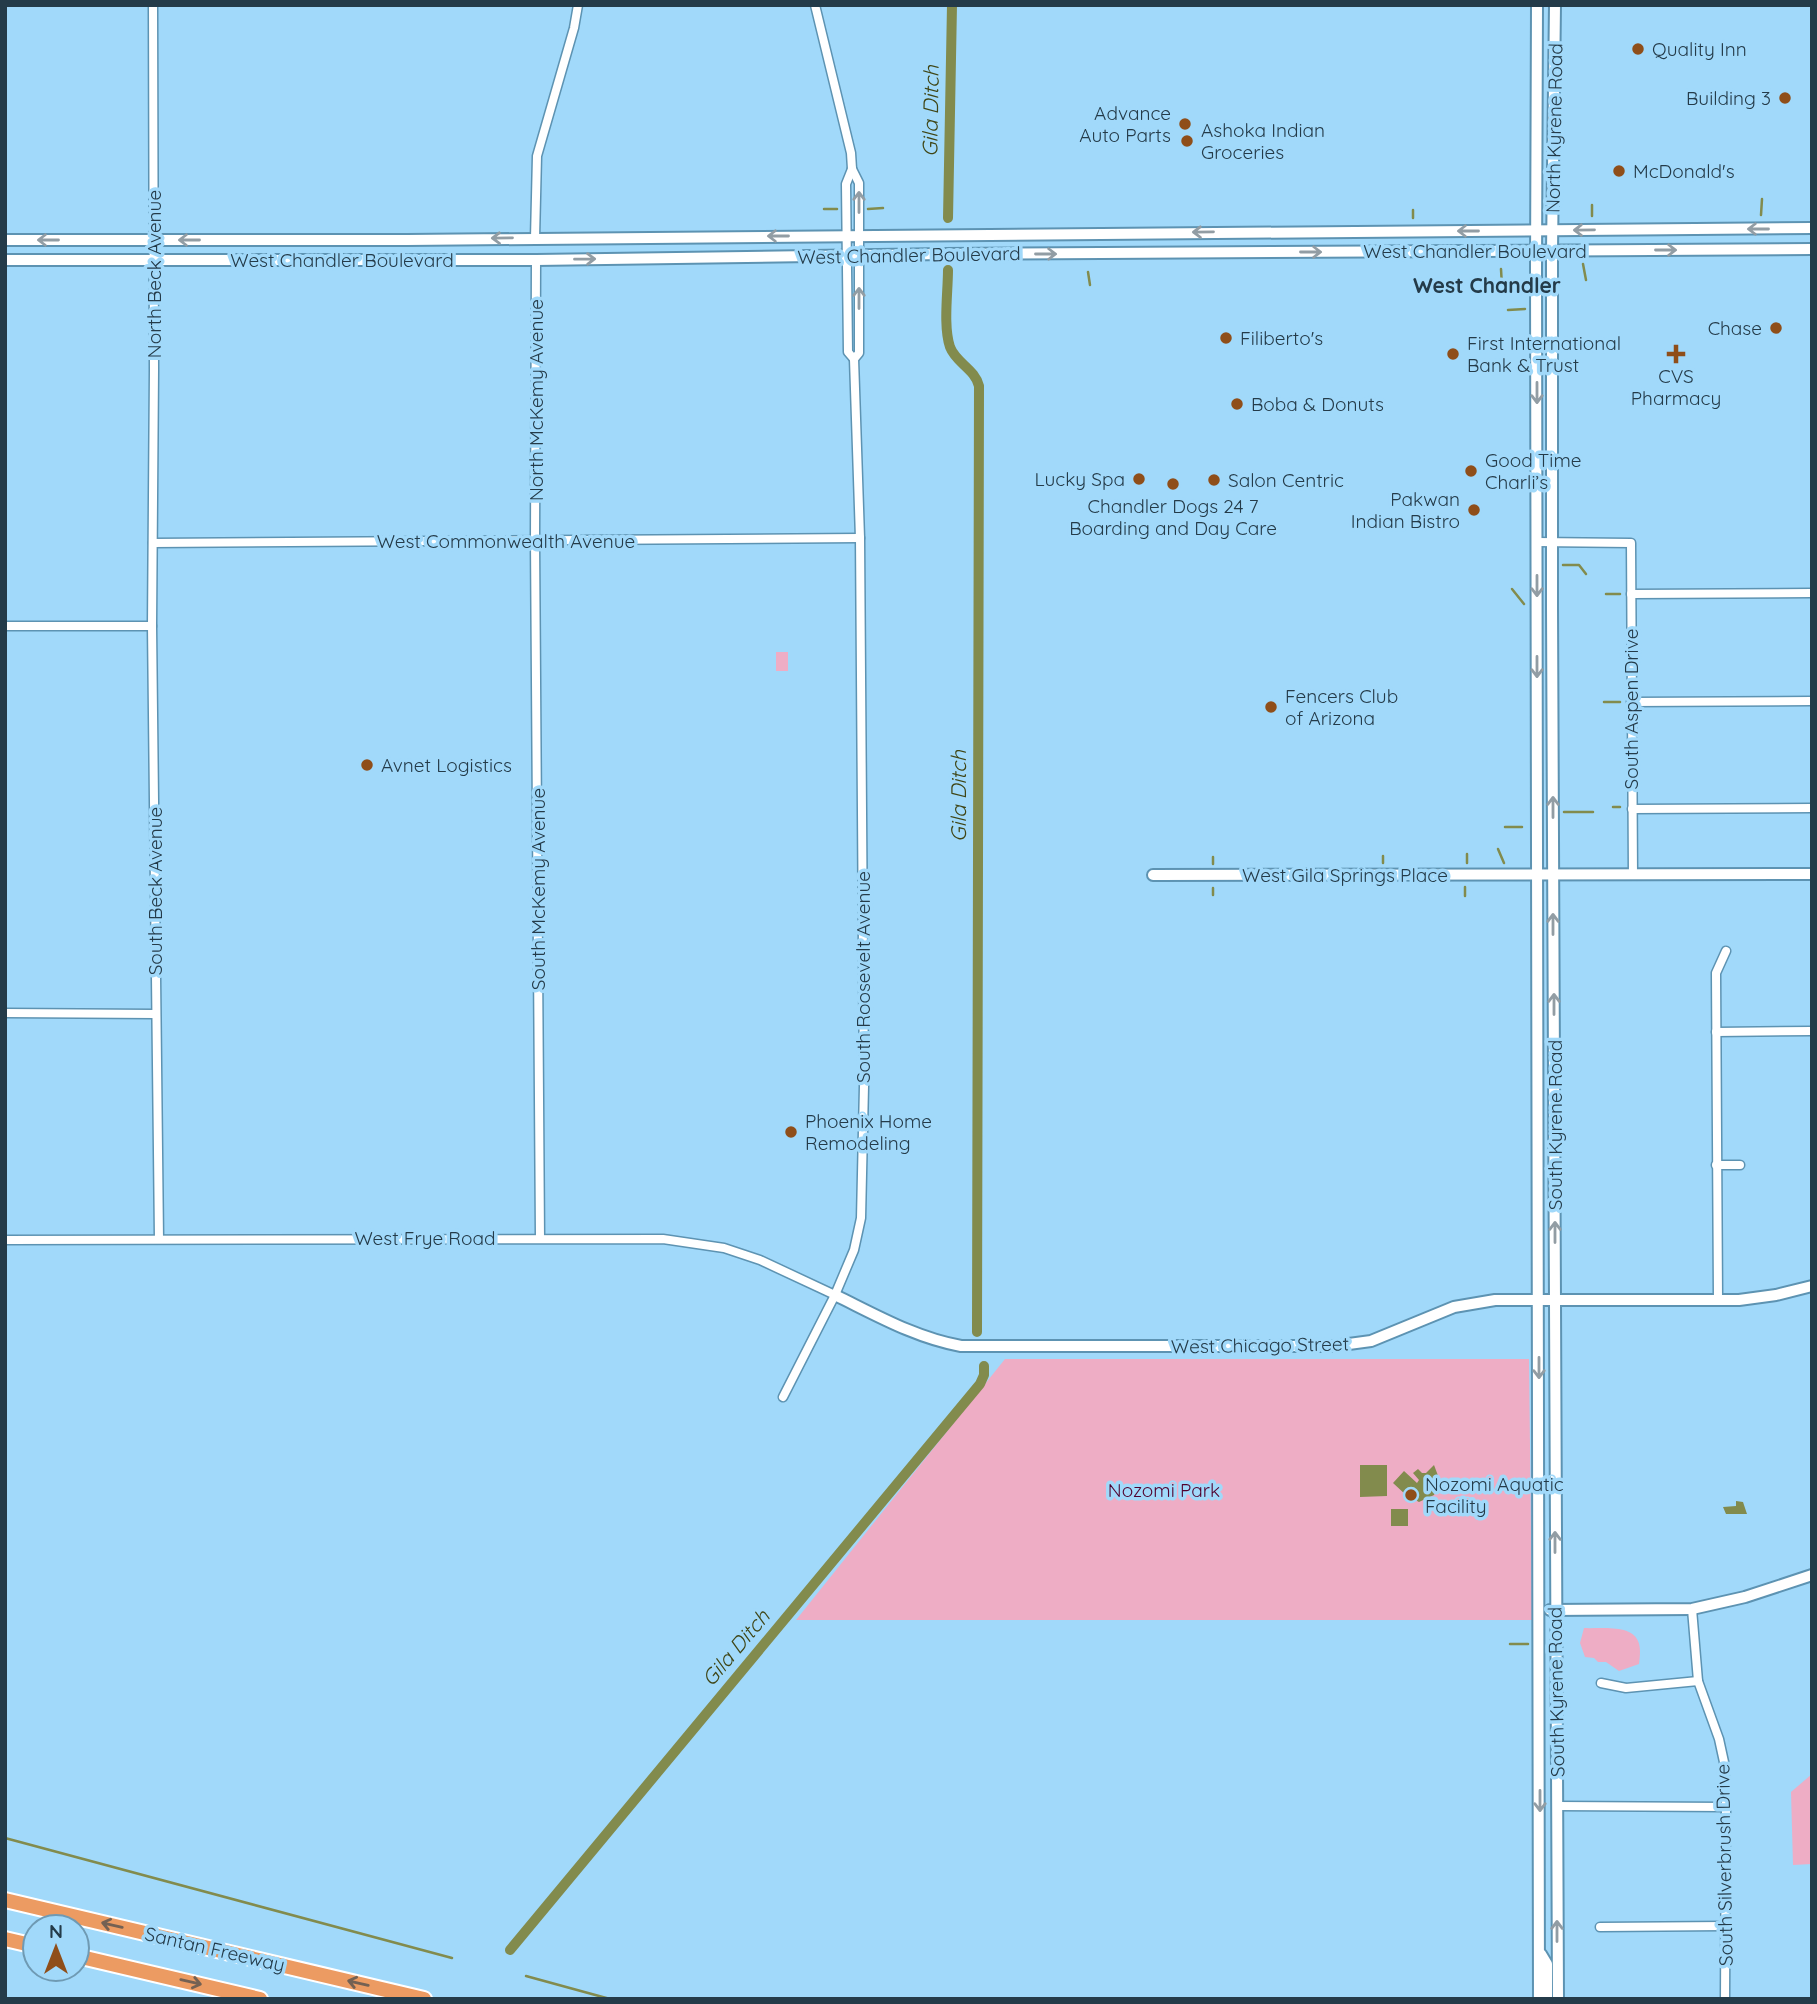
<svg xmlns="http://www.w3.org/2000/svg" width="1817" height="2004" font-family="Quicksand,sans-serif">
  <style>
    .green { fill: #eeadc5 }
    .water { fill: #828b4d }
    .lines { fill: none; stroke-linecap: round; stroke-linejoin: round }
    .stream { stroke: #828b4d; stroke-width: 2.5 }
    .canal { stroke: #828b4d; stroke-width: 10 }
    .street-casing { stroke: #5d93b2; stroke-width: 11 }
    .secondary-casing { stroke: #5d93b2; stroke-width: 14 }
    .highway-casing { stroke: #fff; stroke-width: 18 }
    .street { stroke: #fff; stroke-width: 8 }
    .secondary { stroke: #fff; stroke-width: 10 }
    .highway { stroke: #ec9b62; stroke-width: 14 }
    .oneway { stroke: #929da4 }
    .oneway2 { stroke: #746153 }
    .poi-dot { fill: #8f4e19; stroke: #a1d9fa; stroke-width: 2.5 }
    .labels { text-anchor: middle; stroke-width: 7; stroke-linejoin: round; paint-order: stroke }
    .poi-label { font-size: 19px; fill: #243b49; stroke: #a1d9fa; text-anchor: start }
    .street-label { font-size: 19px; fill: #243b49; stroke: #a1d9fa }
    .park-label { font-size: 19px; fill: #51012d; stroke: #a1d9fa }
    .water-label { font-size: 21px; font-style: italic; fill: #3f4515; stroke: #a1d9fa }
    .neighbourhood-label { font-size: 21px; font-weight: bold; fill: #243b49; stroke: #a1d9fa }
  </style>
  <rect width="100%" height="100%" fill="#a1d9fa"/>
  <g class="green">
    <rect x="776" y="652" width="12" height="19"/>
    <path d="M 1005,1359 L 1529,1359 L 1532,1620 L 796,1620 Z"/>
    <path d="M 1584,1628 C 1599,1629 1631,1624 1638,1641 C 1641,1647 1640,1657 1639,1664 L 1619,1671 L 1606,1662 L 1598,1662 L 1594,1658 L 1585,1657 L 1580,1643 Z"/>
    <path d="M 1812,1774 L 1812,1864 L 1793,1865 L 1791,1792 Z"/>
  </g>
  <g class="water">
    <path d="M 1360,1465 L 1387,1465 L 1387,1496 L 1360,1497 Z"/>
    <path d="M 1434,1465 L 1440,1481 L 1434,1495 L 1419,1502 L 1406,1495 L 1393,1483 L 1404,1471 L 1417,1483 L 1419,1480 L 1413,1473 L 1418,1469 L 1422,1473 L 1426,1473 Z"/>
    <path d="M 1736,1501 L 1743,1502 L 1747,1514 L 1726,1514 L 1723,1507 L 1736,1506 Z"/>
    <rect x="1391" y="1509" width="17" height="17"/>
  </g>
  <g class="lines">
    <g class="stream">
      <path d="M 1592,205 L 1592,216"/>
      <path d="M 824,209 L 837,209"/>
      <path d="M 868,209 L 883,208"/>
      <path d="M 1413,210 L 1413,218"/>
      <path d="M 1761,215 L 1762,199"/>
      <path d="M 1583,264 L 1586,280"/>
      <path d="M 1501,269 L 1502,287"/>
      <path d="M 1088,272 L 1090,285"/>
      <path d="M 1508,310 L 1525,309"/>
      <path d="M 1563,565 L 1579,565 L 1586,574"/>
      <path d="M 1512,589 L 1524,604"/>
      <path d="M 1606,594 L 1620,594"/>
      <path d="M 1604,702 L 1620,702"/>
      <path d="M 1613,807 L 1620,807"/>
      <path d="M 1564,812 L 1593,812"/>
      <path d="M 1505,827 L 1522,827"/>
      <path d="M 1498,849 L 1504,863"/>
      <path d="M 1467,854 L 1467,863"/>
      <path d="M 1383,856 L 1383,863"/>
      <path d="M 1213,857 L 1213,864"/>
      <path d="M 1465,887 L 1465,896"/>
      <path d="M 1213,888 L 1213,895"/>
      <path d="M 1510,1644 L 1528,1644"/>
      <path d="M 5,1838 L 452,1958"/>
      <path d="M 526,1976 L 610,1999"/>
    </g>
    <g class="canal">
      <path d="M 948,218 L 952,5"/>
      <path d="M 948,270 C 948,292 943,326 950,347 C 956,363 975,369 979,386 L 977,1332"/>
      <path d="M 510,1950 L 980,1384 L 984,1375 L 984,1366"/>
    </g>
    <g class="street-casing">
      <g id="street">
        <path d="M 153,5 L 154,370 L 152,626 L 159,1239"/>
        <path d="M 852,169 L 846,184 L 848,352 L 854,359"/>
        <path d="M 535,238 L 537,156 L 574,28 L 578,5"/>
        <path d="M 536,260 L 535,541 L 540,1238"/>
        <path d="M 1537,542 L 1631,543 L 1633,875"/>
        <path d="M 153,543 L 860,538"/>
        <path d="M 1631,594 L 1812,593"/>
        <path d="M 5,626 L 152,626"/>
        <path d="M 1631,702 L 1812,701"/>
        <path d="M 1632,809 L 1812,808"/>
        <path d="M 5,1013 L 155,1014"/>
        <path d="M 1716,1032 L 1812,1031"/>
        <path d="M 1716,1165 L 1740,1165"/>
        <path d="M 5,1240 L 663,1239 L 724,1248 L 760,1260 L 835,1295"/>
        <path d="M 1718,1299 L 1716,973 L 1726,951"/>
        <path d="M 783,1397 L 835,1295 L 854,1250 L 861,1218 L 864,1086 L 860,538 L 854,359 L 859,353 L 859,183 L 852,169 L 851,153 L 815,5"/>
        <path d="M 1692,1609 L 1698,1681 L 1719,1739 L 1724,1762 L 1726,1807 L 1725,1999"/>
        <path d="M 1601,1683 L 1626,1688 L 1698,1681"/>
        <path d="M 1557,1806 L 1726,1807"/>
        <path d="M 1600,1927 L 1726,1926"/>
      </g>
    </g>
    <g class="secondary-casing">
      <g id="secondary">
        <path d="M 1537,5 L 1536,270 L 1539,1999"/>
        <path d="M 1555,5 L 1552,251 L 1552,607 L 1558,1999"/>
        <path d="M 5,240 L 407,240 L 1812,228"/>
        <path d="M 5,260 L 536,260 L 944,254 L 1812,249"/>
        <path d="M 1153,875 L 1812,874"/>
        <path d="M 835,1295 C 876,1315 916,1338 961,1346 L 1334,1346 L 1371,1341 L 1454,1307 L 1495,1300 L 1739,1300 L 1776,1295 L 1812,1286"/>
        <path d="M 1550,1610 L 1692,1609 L 1745,1597 L 1812,1575"/>
        <path d="M 1541,1954 L 1547,1964 L 1547,1999"/>
      </g>
    </g>
    <g class="highway-casing">
      <g id="highway">
        <path d="M 5,1900 L 424,1999"/>
        <path d="M 5,1939 L 35,1946"/>
        <path d="M 77,1956 L 260,1999"/>
      </g>
    </g>
    <use href="#street" class="street"/>
    <use href="#secondary" class="secondary"/>
    <use href="#highway" class="highway"/>
  </g>
  <defs><path id="oneway-shaft" d="M-6 0H5M1.5-3L5.5 0L1.5 3" fill="none" stroke-width="1.6" stroke-linecap="round" stroke-linejoin="round" transform="scale(1.75)"/></defs>
  <g class="oneway">
    <use href="#oneway-shaft" transform="translate(859 202) rotate(-90)"/>
    <use href="#oneway-shaft" transform="translate(1758 229) rotate(180)"/>
    <use href="#oneway-shaft" transform="translate(1584 230) rotate(179)"/>
    <use href="#oneway-shaft" transform="translate(1468 231) rotate(180)"/>
    <use href="#oneway-shaft" transform="translate(1203 232) rotate(179)"/>
    <use href="#oneway-shaft" transform="translate(778 236) rotate(180)"/>
    <use href="#oneway-shaft" transform="translate(502 238) rotate(179)"/>
    <use href="#oneway-shaft" transform="translate(48 240) rotate(-180)"/>
    <use href="#oneway-shaft" transform="translate(189 240) rotate(180)"/>
    <use href="#oneway-shaft" transform="translate(1666 250)"/>
    <use href="#oneway-shaft" transform="translate(1311 252)"/>
    <use href="#oneway-shaft" transform="translate(1046 254)"/>
    <use href="#oneway-shaft" transform="translate(585 259) rotate(-1)"/>
    <use href="#oneway-shaft" transform="translate(859 298) rotate(-90)"/>
    <use href="#oneway-shaft" transform="translate(1537 393) rotate(90)"/>
    <use href="#oneway-shaft" transform="translate(1537 586) rotate(90)"/>
    <use href="#oneway-shaft" transform="translate(1537 667) rotate(90)"/>
    <use href="#oneway-shaft" transform="translate(1553 807) rotate(-90)"/>
    <use href="#oneway-shaft" transform="translate(1553 924) rotate(-90)"/>
    <use href="#oneway-shaft" transform="translate(1554 1004) rotate(-90)"/>
    <use href="#oneway-shaft" transform="translate(1555 1232) rotate(-90)"/>
    <use href="#oneway-shaft" transform="translate(1539 1368) rotate(90)"/>
    <use href="#oneway-shaft" transform="translate(1555 1542) rotate(-90)"/>
    <use href="#oneway-shaft" transform="translate(1540 1801) rotate(90)"/>
    <use href="#oneway-shaft" transform="translate(1557 1931) rotate(-90)"/>
  </g>
  <g class="oneway2">
    <use href="#oneway-shaft" transform="translate(112 1925) rotate(-167)"/>
    <use href="#oneway-shaft" transform="translate(191 1982) rotate(13)"/>
    <use href="#oneway-shaft" transform="translate(358 1983) rotate(-167)"/>
  </g>
  <g class="poi-dot">
    <circle cx="1638" cy="49" r="7"/>
    <circle cx="1785" cy="98" r="7"/>
    <circle cx="1185" cy="124" r="7"/>
    <circle cx="1187" cy="141" r="7"/>
    <circle cx="1619" cy="171" r="7"/>
    <circle cx="1776" cy="328" r="7"/>
    <circle cx="1226" cy="338" r="7"/>
    <circle cx="1453" cy="354" r="7"/>
    <path d="M1672.5 343.5h7v7h7v7h-7v7h-7v-7h-7v-7h7z"/>
    <circle cx="1237" cy="404" r="7"/>
    <circle cx="1471" cy="471" r="7"/>
    <circle cx="1139" cy="479" r="7"/>
    <circle cx="1214" cy="480" r="7"/>
    <circle cx="1173" cy="484" r="7"/>
    <circle cx="1474" cy="510" r="7"/>
    <circle cx="1271" cy="707" r="7"/>
    <circle cx="367" cy="765" r="7"/>
    <circle cx="791" cy="1132" r="7"/>
    <circle cx="1411" cy="1495" r="7"/>
  </g>
  <g class="labels">
    <g class="poi-label">
      <text x="1652" y="56">Quality Inn</text>
      <text x="1771" y="105" text-anchor="end">Building 3</text>
      <text x="1171" y="120" text-anchor="end">Advance<tspan x="1171" dy="22">Auto Parts</tspan></text>
      <text x="1201" y="137">Ashoka Indian<tspan x="1201" dy="22">Groceries</tspan></text>
      <text x="1633" y="178">McDonald's</text>
      <text x="1762" y="335" text-anchor="end">Chase</text>
      <text x="1240" y="345">Filiberto's</text>
      <text x="1467" y="350">First International<tspan x="1467" dy="22">Bank &amp; Trust</tspan></text>
      <text x="1676" y="383" text-anchor="middle">CVS<tspan x="1676" dy="22">Pharmacy</tspan></text>
      <text x="1251" y="411">Boba &amp; Donuts</text>
      <text x="1485" y="467">Good Time<tspan x="1485" dy="22">Charli’s</tspan></text>
      <text x="1125" y="486" text-anchor="end">Lucky Spa</text>
      <text x="1228" y="487">Salon Centric</text>
      <text x="1460" y="506" text-anchor="end">Pakwan<tspan x="1460" dy="22">Indian Bistro</tspan></text>
      <text x="1173" y="513" text-anchor="middle">Chandler Dogs 24 7<tspan x="1173" dy="22">Boarding and Day Care</tspan></text>
      <text x="1285" y="703">Fencers Club<tspan x="1285" dy="22">of Arizona</tspan></text>
      <text x="381" y="772">Avnet Logistics</text>
      <text x="805" y="1128">Phoenix Home<tspan x="805" dy="22">Remodeling</tspan></text>
      <text x="1425" y="1491">Nozomi Aquatic<tspan x="1425" dy="22">Facility</tspan></text>
    </g>
    <g class="street-label">
      <text transform="translate(1554 128) rotate(-89)" y="7">North Kyrene Road</text>
      <text x="1475" y="258">West Chandler Boulevard</text>
      <text transform="translate(909 255) rotate(-1)" y="7">West Chandler Boulevard</text>
      <text x="342" y="267">West Chandler Boulevard</text>
      <text transform="translate(154 274) rotate(-90)" y="7">North Beck Avenue</text>
      <text transform="translate(536 400) rotate(-90)" y="7">North McKemy Avenue</text>
      <text x="506" y="548">West Commonwealth Avenue</text>
      <text transform="translate(1631 709) rotate(-90)" y="7">South Aspen Drive</text>
      <text x="1345" y="882">West Gila Springs Place</text>
      <text transform="translate(538 889) rotate(-90)" y="7">South McKemy Avenue</text>
      <text transform="translate(155 891) rotate(-90)" y="7">South Beck Avenue</text>
      <text transform="translate(863 977) rotate(-90)" y="7">South Roosevelt Avenue</text>
      <text transform="translate(1555 1125) rotate(-90)" y="7">South Kyrene Road</text>
      <text x="425" y="1245">West Frye Road</text>
      <text transform="translate(1260 1345) rotate(-1)" y="7">West Chicago Street</text>
      <text transform="translate(1556 1692) rotate(-91)" y="7">South Kyrene Road</text>
      <text transform="translate(1724 1865) rotate(-91)" y="7">South Silverbrush Drive</text>
      <text transform="translate(215 1949) rotate(13)" y="7">Santan Freeway</text>
    </g>
    <g class="park-label">
      <text x="1164" y="1497">Nozomi Park</text>
    </g>
    <g class="water-label">
      <text transform="translate(931 111) rotate(-89)" y="7">Gila Ditch</text>
      <text transform="translate(959 796) rotate(-90)" y="7">Gila Ditch</text>
      <text transform="translate(736 1648) rotate(-50)" y="7">Gila Ditch</text>
    </g>
    <g class="neighbourhood-label">
      <text x="1487" y="293">West Chandler</text>
    </g>
  </g>
  <rect width="1817" height="2004" fill="none" stroke="#243b49" stroke-width="14"/>
  <g transform="translate(56 1948)"><circle r="33" fill="#a1d9fa" stroke="#6f9ab3" stroke-width="2"/>
  <path d="M0-5L12 26L0 18L-12 26Z" fill="#8f4e19"/>
  <text y="-10" font-size="19" font-weight="bold" text-anchor="middle" fill="#243b49">N</text>
  </g>
</svg>
